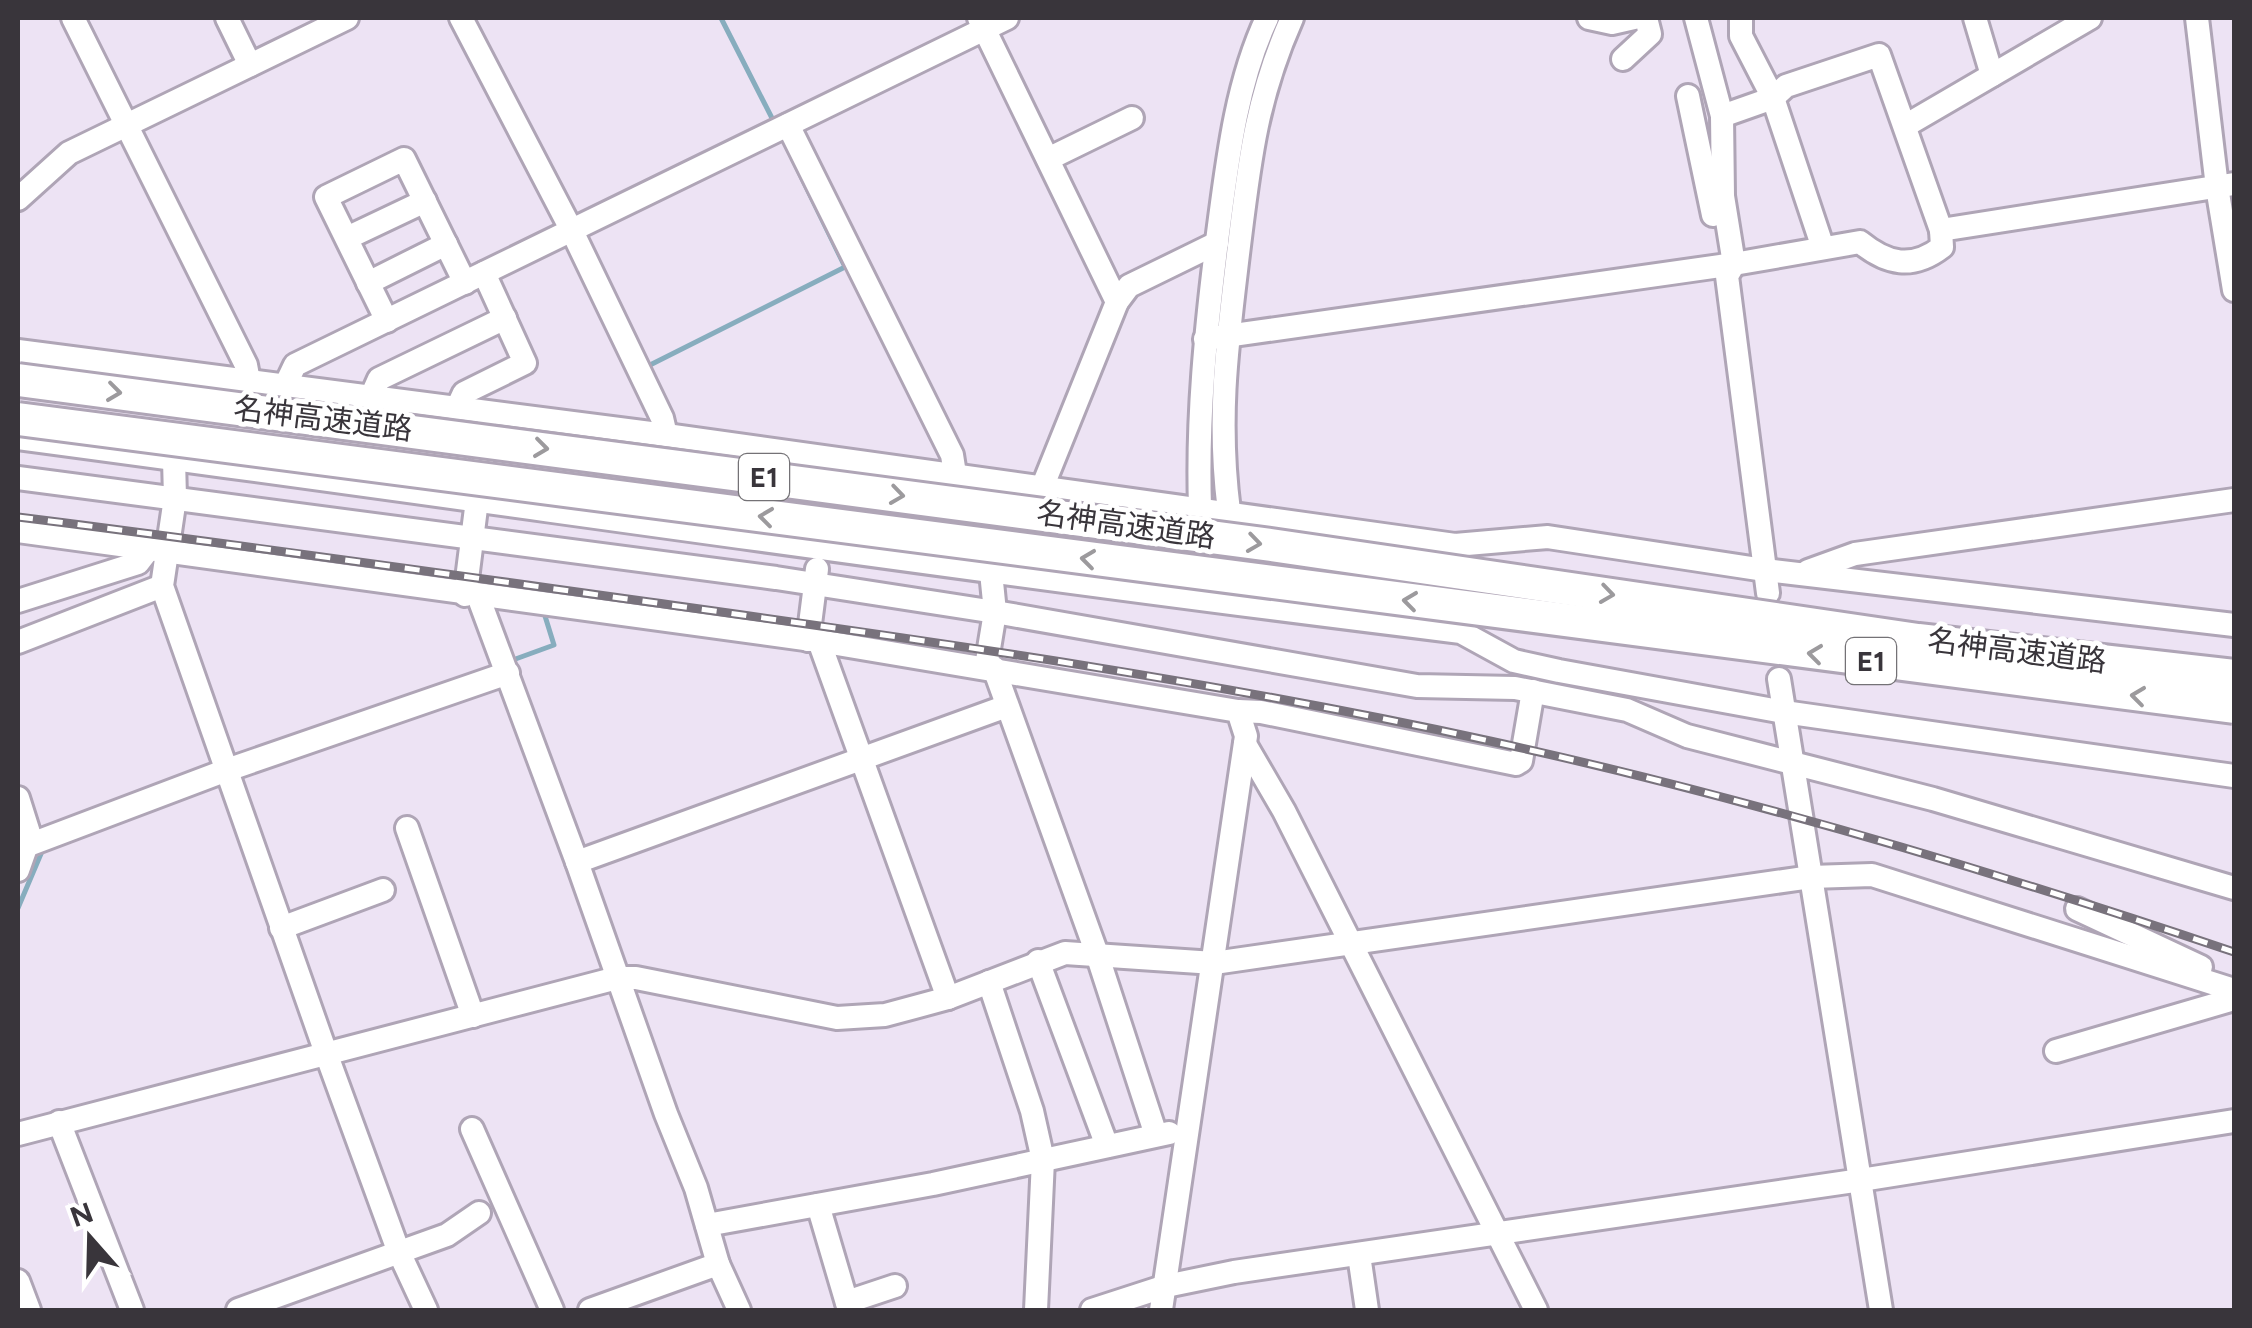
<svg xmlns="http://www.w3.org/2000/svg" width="2252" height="1328" font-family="Figtree,'Noto Sans JP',sans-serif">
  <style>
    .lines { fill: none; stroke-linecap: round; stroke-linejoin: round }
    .stream { stroke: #87adbe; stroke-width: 5 }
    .minor-casing { stroke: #afa5b6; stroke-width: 28 }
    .minor { stroke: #fff; stroke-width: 22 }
    .rail-casing { stroke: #78727c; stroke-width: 9 }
    .rail { stroke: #fff; stroke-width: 5; stroke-dasharray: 15; stroke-linecap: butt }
    .highway-bridge-casing { stroke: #afa5b6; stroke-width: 38; stroke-linecap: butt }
    .highway-bridge { stroke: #fff; stroke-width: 32 }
    .oneway { stroke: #9c9a9d }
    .labels { text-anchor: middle; stroke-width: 10; stroke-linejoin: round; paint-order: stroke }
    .shield { fill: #fff; stroke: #747276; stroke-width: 2.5 }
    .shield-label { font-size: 28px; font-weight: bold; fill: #39353b }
    .street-label { font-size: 30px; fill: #39353b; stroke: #fff }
  </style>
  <rect width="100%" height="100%" fill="#ede3f4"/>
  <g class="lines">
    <g class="stream">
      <path d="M 721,18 L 775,124"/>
      <path d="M 646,367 L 845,267 L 793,160"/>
      <path d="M 510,661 L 554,645 L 545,616"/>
      <path d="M 18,908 L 43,849"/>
    </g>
    <g class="minor-casing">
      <g id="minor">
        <path d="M 73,18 L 246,365 L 249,381"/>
        <path d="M 227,18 L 250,65"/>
        <path d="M 461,18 L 572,231 L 662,418 L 666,435"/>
        <path d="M 979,18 L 1117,302"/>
        <path d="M 1589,18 L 1612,23 L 1634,18"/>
        <path d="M 1696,18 L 1722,116 L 1723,196 L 1734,264 L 1727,276 L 1768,593"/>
        <path d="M 1741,18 L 1741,36 L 1773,98 L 1823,248"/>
        <path d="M 1975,18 L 1992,75"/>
        <path d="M 2197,18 L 2217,187 L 2234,290"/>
        <path d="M 1623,59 L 1650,34 L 1646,18"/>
        <path d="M 1688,96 L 1713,215"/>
        <path d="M 1722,116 L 1773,98 L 1786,86 L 1879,55 L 1941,230"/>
        <path d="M 788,125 L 952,455 L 955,474"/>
        <path d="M 1905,126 L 2090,18"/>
        <path d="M 1048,159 L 1132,118"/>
        <path d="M 18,199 L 69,153 L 347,18"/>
        <path d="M 347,238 L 425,201"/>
        <path d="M 368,283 L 446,244"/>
        <path d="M 387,321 L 326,197 L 404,159 L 465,283"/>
        <path d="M 1205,339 L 1734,264 L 1860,242 C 1887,264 1912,270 1942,247 L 1941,230 L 2234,184"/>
        <path d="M 18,351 L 666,435 L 1455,545 L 1548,537 L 1765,570 L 2234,625"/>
        <path d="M 285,386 L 295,365 L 1007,18"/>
        <path d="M 371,397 L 379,379 L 505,318"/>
        <path d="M 457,408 L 464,393 L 525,363 L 484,273"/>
        <path d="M 18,438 C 499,502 979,573 1461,632 L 1514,661 L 1559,671 L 1784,712 L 2234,776"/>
        <path d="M 174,459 L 175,498 L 162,586 L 326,1053 L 398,1250 L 426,1310"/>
        <path d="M 18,478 L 776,578 L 995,612 L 1417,686 L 1515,688 L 1627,710 L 1687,736 L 1933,799 L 2234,888"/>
        <path d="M 1042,488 L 1117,302 L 1129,286 L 1217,243"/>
        <path d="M 1200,507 C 1197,417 1206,330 1217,241 C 1227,166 1235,86 1267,18"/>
        <path d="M 1229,511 C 1217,418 1227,346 1238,254 C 1249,165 1255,101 1292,18"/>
        <path d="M 18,531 L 819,641 L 1238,711 L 1246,736 L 1161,1310"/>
        <path d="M 1808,571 L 1855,554 L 2234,500"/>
        <path d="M 465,595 L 486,429"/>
        <path d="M 478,596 L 577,862 L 666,1114 L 696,1188 L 718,1264 L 739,1310"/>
        <path d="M 18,601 L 138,563 L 148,550"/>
        <path d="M 808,640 L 817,569"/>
        <path d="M 819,641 L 948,998"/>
        <path d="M 18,642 L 162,586"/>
        <path d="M 986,667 L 995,612 L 991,572"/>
        <path d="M 994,668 L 1097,954 L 1156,1135"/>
        <path d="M 1779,679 L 1881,1310"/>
        <path d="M 1238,711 L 1261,712 L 1516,764 L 1521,761 L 1533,691"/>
        <path d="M 1245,744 L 1284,811 L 1536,1310"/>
        <path d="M 18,798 L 30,836 L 18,870"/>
        <path d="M 407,828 L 473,1016"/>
        <path d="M 18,849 L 227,770 L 508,673"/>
        <path d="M 577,862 L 1007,706"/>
        <path d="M 2077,909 L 2201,967"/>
        <path d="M 281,928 L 383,890"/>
        <path d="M 1038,961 L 1107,1146"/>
        <path d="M 989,982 L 1032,1111 L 1043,1160 L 1036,1310"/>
        <path d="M 2056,1051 L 2234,999"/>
        <path d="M 59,1122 L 132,1310"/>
        <path d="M 472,1129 L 552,1310"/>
        <path d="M 18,1134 L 617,978 L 636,978 L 837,1018 L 885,1015 L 948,998 L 1065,953 L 1214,963 L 1811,877 L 1872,875 L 2234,990"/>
        <path d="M 818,1205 L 849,1310"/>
        <path d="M 707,1225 L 933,1184 L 1169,1133"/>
        <path d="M 1359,1255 L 1367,1310"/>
        <path d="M 18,1281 L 29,1310"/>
        <path d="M 847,1302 L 895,1286"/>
        <path d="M 238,1310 L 447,1235 L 479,1213"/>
        <path d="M 590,1310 L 718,1264"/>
        <path d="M 1092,1310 L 1166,1286 L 1234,1272 L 1861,1180 L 2234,1121"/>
      </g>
    </g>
    <use href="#minor" class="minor"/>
    <g class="rail-casing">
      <path id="rail" d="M 18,517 C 236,544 454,575 671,605 C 945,643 1220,682 1490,741 C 1742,796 1990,870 2234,952"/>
    </g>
    <use href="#rail" class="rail"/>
    <g class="highway-bridge-casing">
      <g id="highway-bridge">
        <path d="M 18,380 L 1271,545 L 1918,640 L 2234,676"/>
        <path d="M 18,419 L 2234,707"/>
      </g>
    </g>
    <use href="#highway-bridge" class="highway-bridge"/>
  </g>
  <defs><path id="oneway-chevron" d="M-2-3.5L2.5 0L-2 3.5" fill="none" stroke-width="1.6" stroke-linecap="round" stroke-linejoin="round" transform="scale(2.5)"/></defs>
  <g class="oneway">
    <use href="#oneway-chevron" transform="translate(114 392) rotate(7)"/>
    <use href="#oneway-chevron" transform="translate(541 448) rotate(7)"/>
    <use href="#oneway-chevron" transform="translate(897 495) rotate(8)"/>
    <use href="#oneway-chevron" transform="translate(766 517) rotate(-173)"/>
    <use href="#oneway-chevron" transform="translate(1254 543) rotate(8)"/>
    <use href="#oneway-chevron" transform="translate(1088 559) rotate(-173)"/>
    <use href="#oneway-chevron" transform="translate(1607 594) rotate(8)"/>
    <use href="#oneway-chevron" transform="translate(1410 601) rotate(-173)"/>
    <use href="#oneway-chevron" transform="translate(1815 654) rotate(-173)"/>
    <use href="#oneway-chevron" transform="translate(2138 696) rotate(-173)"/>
  </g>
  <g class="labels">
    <g class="shield">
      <rect x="739" y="454" width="50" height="46" rx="8"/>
      <rect x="1846" y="638" width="50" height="46" rx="8"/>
    </g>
    <g class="shield-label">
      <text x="764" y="487">E1</text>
      <text x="1871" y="671">E1</text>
    </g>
    <g class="street-label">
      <text transform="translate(323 419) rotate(7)" y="10">名神高速道路</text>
      <text transform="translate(1126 525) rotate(8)" y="10">名神高速道路</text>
      <text transform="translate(2017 651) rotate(7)" y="10">名神高速道路</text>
    </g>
  </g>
  <rect width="2252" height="1328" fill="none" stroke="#39353b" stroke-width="40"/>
  <g transform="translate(90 1238) rotate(340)" stroke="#ffffff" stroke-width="8" paint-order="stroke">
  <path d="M0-8L18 38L0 25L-18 38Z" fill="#39353b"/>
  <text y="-15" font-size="28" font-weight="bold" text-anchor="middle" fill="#39353b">N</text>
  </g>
</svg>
